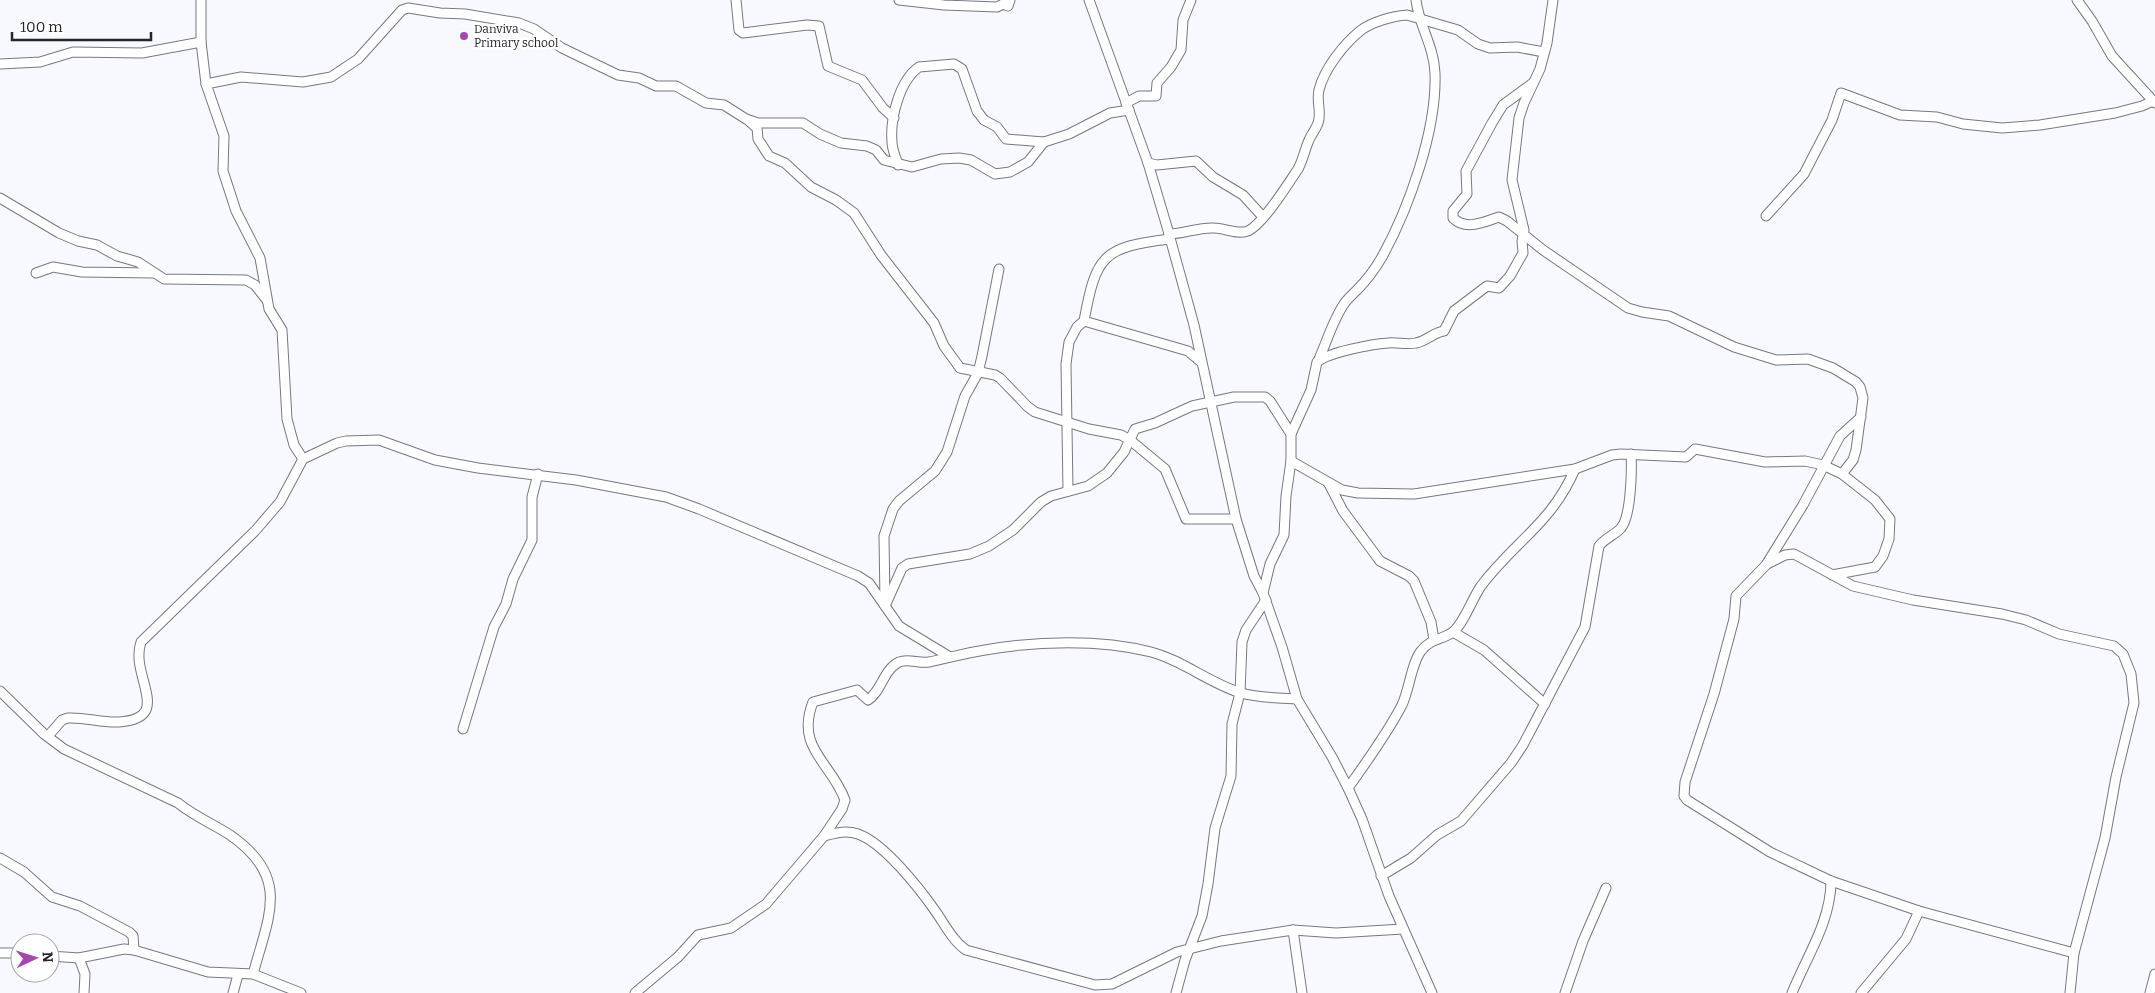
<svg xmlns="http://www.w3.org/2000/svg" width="2155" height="993" font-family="Bitter,serif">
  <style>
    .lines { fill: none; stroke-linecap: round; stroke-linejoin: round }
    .street-casing { stroke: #767980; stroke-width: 11 }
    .street { stroke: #fff; stroke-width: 9 }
    .poi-dot { fill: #a647b0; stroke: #fff; stroke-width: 2 }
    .labels { text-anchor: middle; stroke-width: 5; stroke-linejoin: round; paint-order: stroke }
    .poi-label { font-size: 12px; fill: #252629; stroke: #fff; text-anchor: start }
  </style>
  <rect width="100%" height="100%" fill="#f7f9fe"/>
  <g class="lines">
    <g class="street-casing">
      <g id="street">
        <path d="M 201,0 L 201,42 L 206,84 L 224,136 L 223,171 L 236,211 L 260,258 L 269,309 L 282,330 L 287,419 L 294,445 L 303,459"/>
        <path d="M 736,0 L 739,30 L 743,33 L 807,25 L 819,26 L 828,66 L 862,80 L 883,108 L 894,118"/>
        <path d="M 899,0 L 944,5 L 997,7 L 1003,4 L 1008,6 L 1010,0"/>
        <path d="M 1089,0 L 1148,163 L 1167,227 L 1194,325 L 1236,519 L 1254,576 L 1263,593 L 1282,647 L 1297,699 L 1332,757 L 1348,788 L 1362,819 L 1389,896 L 1432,993"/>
        <path d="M 2077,0 L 2092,21 L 2112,56 L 2155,103"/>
        <path d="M 0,64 L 40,62 L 73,52 L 142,53 L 201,42"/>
        <path d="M 1533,83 L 1503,105 L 1492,123 L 1466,171 L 1467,194 L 1453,211 L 1453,218 C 1466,231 1484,222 1499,217 L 1507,221 L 1543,250 L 1628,308 L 1642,312 L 1669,316 L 1734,347 L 1776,360 L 1808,359 L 1833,368 L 1856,382 L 1860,387 L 1863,398 L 1856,450 L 1853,460 L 1842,474"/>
        <path d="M 206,84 L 241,77 L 303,82 L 331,77 L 358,59 L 402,10 L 408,8 L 440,13 L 465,14 L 519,23 L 534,29 L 562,48 L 618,75 L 639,78 L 656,86 L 676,86 L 706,103 L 724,105 L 746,119 L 758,123 L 803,123 L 820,134 L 841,143 L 867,146 L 876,150 L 884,160 L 912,167 L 941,159 L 959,158 L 971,160 L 995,174 L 1010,172 L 1028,162 L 1044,142 L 1069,134 L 1110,113 L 1129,110"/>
        <path d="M 1126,103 L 1139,96 L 1156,96 L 1157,83 L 1171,67 L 1181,50 L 1183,20 L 1191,0"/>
        <path d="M 749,121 L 757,128 L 758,139 L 769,156 L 785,163 L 811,187 L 836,200 L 854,213 L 881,255 L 934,323 L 944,346 L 960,368 L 995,375 L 1000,378 L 1028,407 L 1035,412 L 1089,429 L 1121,435 L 1130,440 L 1165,469 L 1186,519 L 1236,519"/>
        <path d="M 1148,163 L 1157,165 L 1196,161 L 1213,177 L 1243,195 L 1263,217"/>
        <path d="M 898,165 C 896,157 892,150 892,142 C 890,119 899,81 919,67 L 954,64 L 962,69 L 977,111 L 984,120 L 997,127 L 1006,139 L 1044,142"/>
        <path d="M 0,198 L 59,233 L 78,241 L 97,245 L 117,256 L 138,262 L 164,279 L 246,280 L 255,285 L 266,299"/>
        <path d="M 1766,216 L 1804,174 L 1832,120 L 1841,93 L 1900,115 L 1937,117 L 1963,124 L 2002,128 L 2040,125 L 2115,113 L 2142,106 L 2153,101"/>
        <path d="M 1169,234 C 1184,234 1199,227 1214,228 C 1224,228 1239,235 1248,231 C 1264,223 1288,184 1298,169 C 1303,160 1305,149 1309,140 C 1311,135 1316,129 1318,123 C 1322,112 1316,101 1319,90 C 1324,69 1344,44 1360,31 C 1371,22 1393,16 1407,15 L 1458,30 L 1478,44 L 1490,48 L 1517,47 L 1544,52"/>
        <path d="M 36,273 L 53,267 L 82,272 L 153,273"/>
        <path d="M 1084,321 L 1188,351 L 1200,361"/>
        <path d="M 1319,359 C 1327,341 1333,320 1344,304 C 1347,299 1352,295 1357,290 C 1367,280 1375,269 1382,257 C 1409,208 1437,130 1435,73 C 1434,46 1419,26 1416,0"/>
        <path d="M 1861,417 L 1840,436 L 1803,505 L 1766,565 L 1736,596 L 1734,619 L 1714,694 L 1685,782 L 1684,796 L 1687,800 L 1770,852 L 1831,881 L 1919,911 L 2074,953"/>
        <path d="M 1291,461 L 1342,490 L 1358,493 L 1414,494 L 1575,469 L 1612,455 L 1621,454 L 1686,457 L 1695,449 L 1765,462 L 1805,461 L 1823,465 L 1842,474 L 1875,500 L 1890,519 L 1889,539 L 1883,556 L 1875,567 L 1832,575"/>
        <path d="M 1329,484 L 1343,511 L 1380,561 L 1409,576 L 1414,581 L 1431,622 L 1434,640"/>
        <path d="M 1068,491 L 1066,364 L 1069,342 L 1077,327 L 1084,321 C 1096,255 1103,247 1170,239"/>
        <path d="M 1767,564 L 1785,555 L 1794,554 L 1853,586 L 1913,600 L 2002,614 L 2026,620 L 2059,634 L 2114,646 L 2123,654 L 2131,674 L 2134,703 L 2116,777 L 2105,838 L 2074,953 L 2070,993"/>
        <path d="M 1263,593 L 1270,564 L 1284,535 L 1286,496 L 1291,461 L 1291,434 L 1311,390 L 1317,362 C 1329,352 1373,344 1388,343 C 1397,342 1407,345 1416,343 C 1427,341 1434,332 1444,331 L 1454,311 L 1487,286 L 1499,288 L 1510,276 L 1523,253 L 1522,241 L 1524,230 L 1512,180 L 1519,118 L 1524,103 L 1540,69 L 1547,43 L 1553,0"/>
        <path d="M 885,603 L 884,536 L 893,509 L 899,501 L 935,471 L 947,452 L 965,396 L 978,373 L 982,356 L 999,269"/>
        <path d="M 885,606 L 902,568 L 908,564 L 970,554 L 989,546 L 1013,530 L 1041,502 L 1051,496 L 1088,486 L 1107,473 L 1124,452 L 1135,429 L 1155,423 L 1192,406 L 1234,397 L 1265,397 L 1270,401 L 1291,434"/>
        <path d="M 1453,632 L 1484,650 L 1545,704"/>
        <path d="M 0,691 L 44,734 L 64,749 L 178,803 C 194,816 213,824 230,835 C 291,877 269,915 253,974"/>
        <path d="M 463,729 L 494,627 L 506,604 L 513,579 L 532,540 L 532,497 L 538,474"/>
        <path d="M 48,736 L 62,720 L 68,718 C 85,717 102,723 119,722 C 175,718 129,676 141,642 L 255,531 L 280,502 L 303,459 L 337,443 L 346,441 L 379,440 L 435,460 L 478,468 L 576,480 L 666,497 L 699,509 L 858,576 L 869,583 L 899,626 L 950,657"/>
        <path d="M 1348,788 C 1367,761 1387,734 1402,705 C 1409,690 1412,662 1421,651 C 1431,638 1442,640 1453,632 C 1464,623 1472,599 1481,586 C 1514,542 1552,523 1575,469"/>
        <path d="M 824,836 C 836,833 846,830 858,834 C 884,843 920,889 936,912 C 945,925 953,941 966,950 L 1095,985 L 1112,984 L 1177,952 L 1221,941 L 1293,930 L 1336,933 L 1403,929"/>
        <path d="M 0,858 L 24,872 L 52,897 L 80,906 L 129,932 L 133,936 L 134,950"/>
        <path d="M 1381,876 L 1411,858 L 1437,835 L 1461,821 L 1511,763 L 1523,745 L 1585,627 L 1599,546 C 1605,538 1615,535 1621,528 C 1631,517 1632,470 1631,454"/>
        <path d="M 1293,930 L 1302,993"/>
        <path d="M 0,953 L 20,953"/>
        <path d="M 50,956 L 79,958 L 124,949 L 134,950 L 208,972 L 253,974 L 301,993"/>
        <path d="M 79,958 L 85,974 L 84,993"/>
        <path d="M 233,993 L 238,975"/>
        <path d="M 635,993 L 678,957 L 698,935 L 731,928 L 766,904 L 824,836 L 842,809 L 845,800 C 831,762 795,748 813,702 L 857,690 L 868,700 C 882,691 883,670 899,662 C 909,658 919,664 929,662 C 948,658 966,653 985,650 C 1036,641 1100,639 1151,652 C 1182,660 1209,683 1241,693 C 1259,698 1279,698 1297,699"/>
        <path d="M 1176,993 L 1185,960 L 1202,916 L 1208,884 L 1215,828 L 1231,776 L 1232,724 L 1240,693 L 1242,642 L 1246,630 L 1266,600"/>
        <path d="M 1565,993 L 1583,941 L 1606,888"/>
        <path d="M 1792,993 C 1807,956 1831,921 1831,881"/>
        <path d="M 1861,993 L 1906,939 L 1919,911"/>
        <path d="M 2150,993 L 2155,974"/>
      </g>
    </g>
    <use href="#street" class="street"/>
  </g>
  <circle class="poi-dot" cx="464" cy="36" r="5"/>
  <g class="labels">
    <g class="poi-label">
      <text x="474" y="33">Danviva<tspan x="474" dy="14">Primary school</tspan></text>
    </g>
  </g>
  <g transform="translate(35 958) rotate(86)"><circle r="24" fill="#ffffff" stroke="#a8a8a9"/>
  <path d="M0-4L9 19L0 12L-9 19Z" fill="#a647b0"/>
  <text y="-8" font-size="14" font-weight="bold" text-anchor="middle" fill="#252629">N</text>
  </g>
  <path d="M12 32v8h139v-8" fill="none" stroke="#252629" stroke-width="2.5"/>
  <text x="20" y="32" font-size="15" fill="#252629" stroke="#ffffff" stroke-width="4" paint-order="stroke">100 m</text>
</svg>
